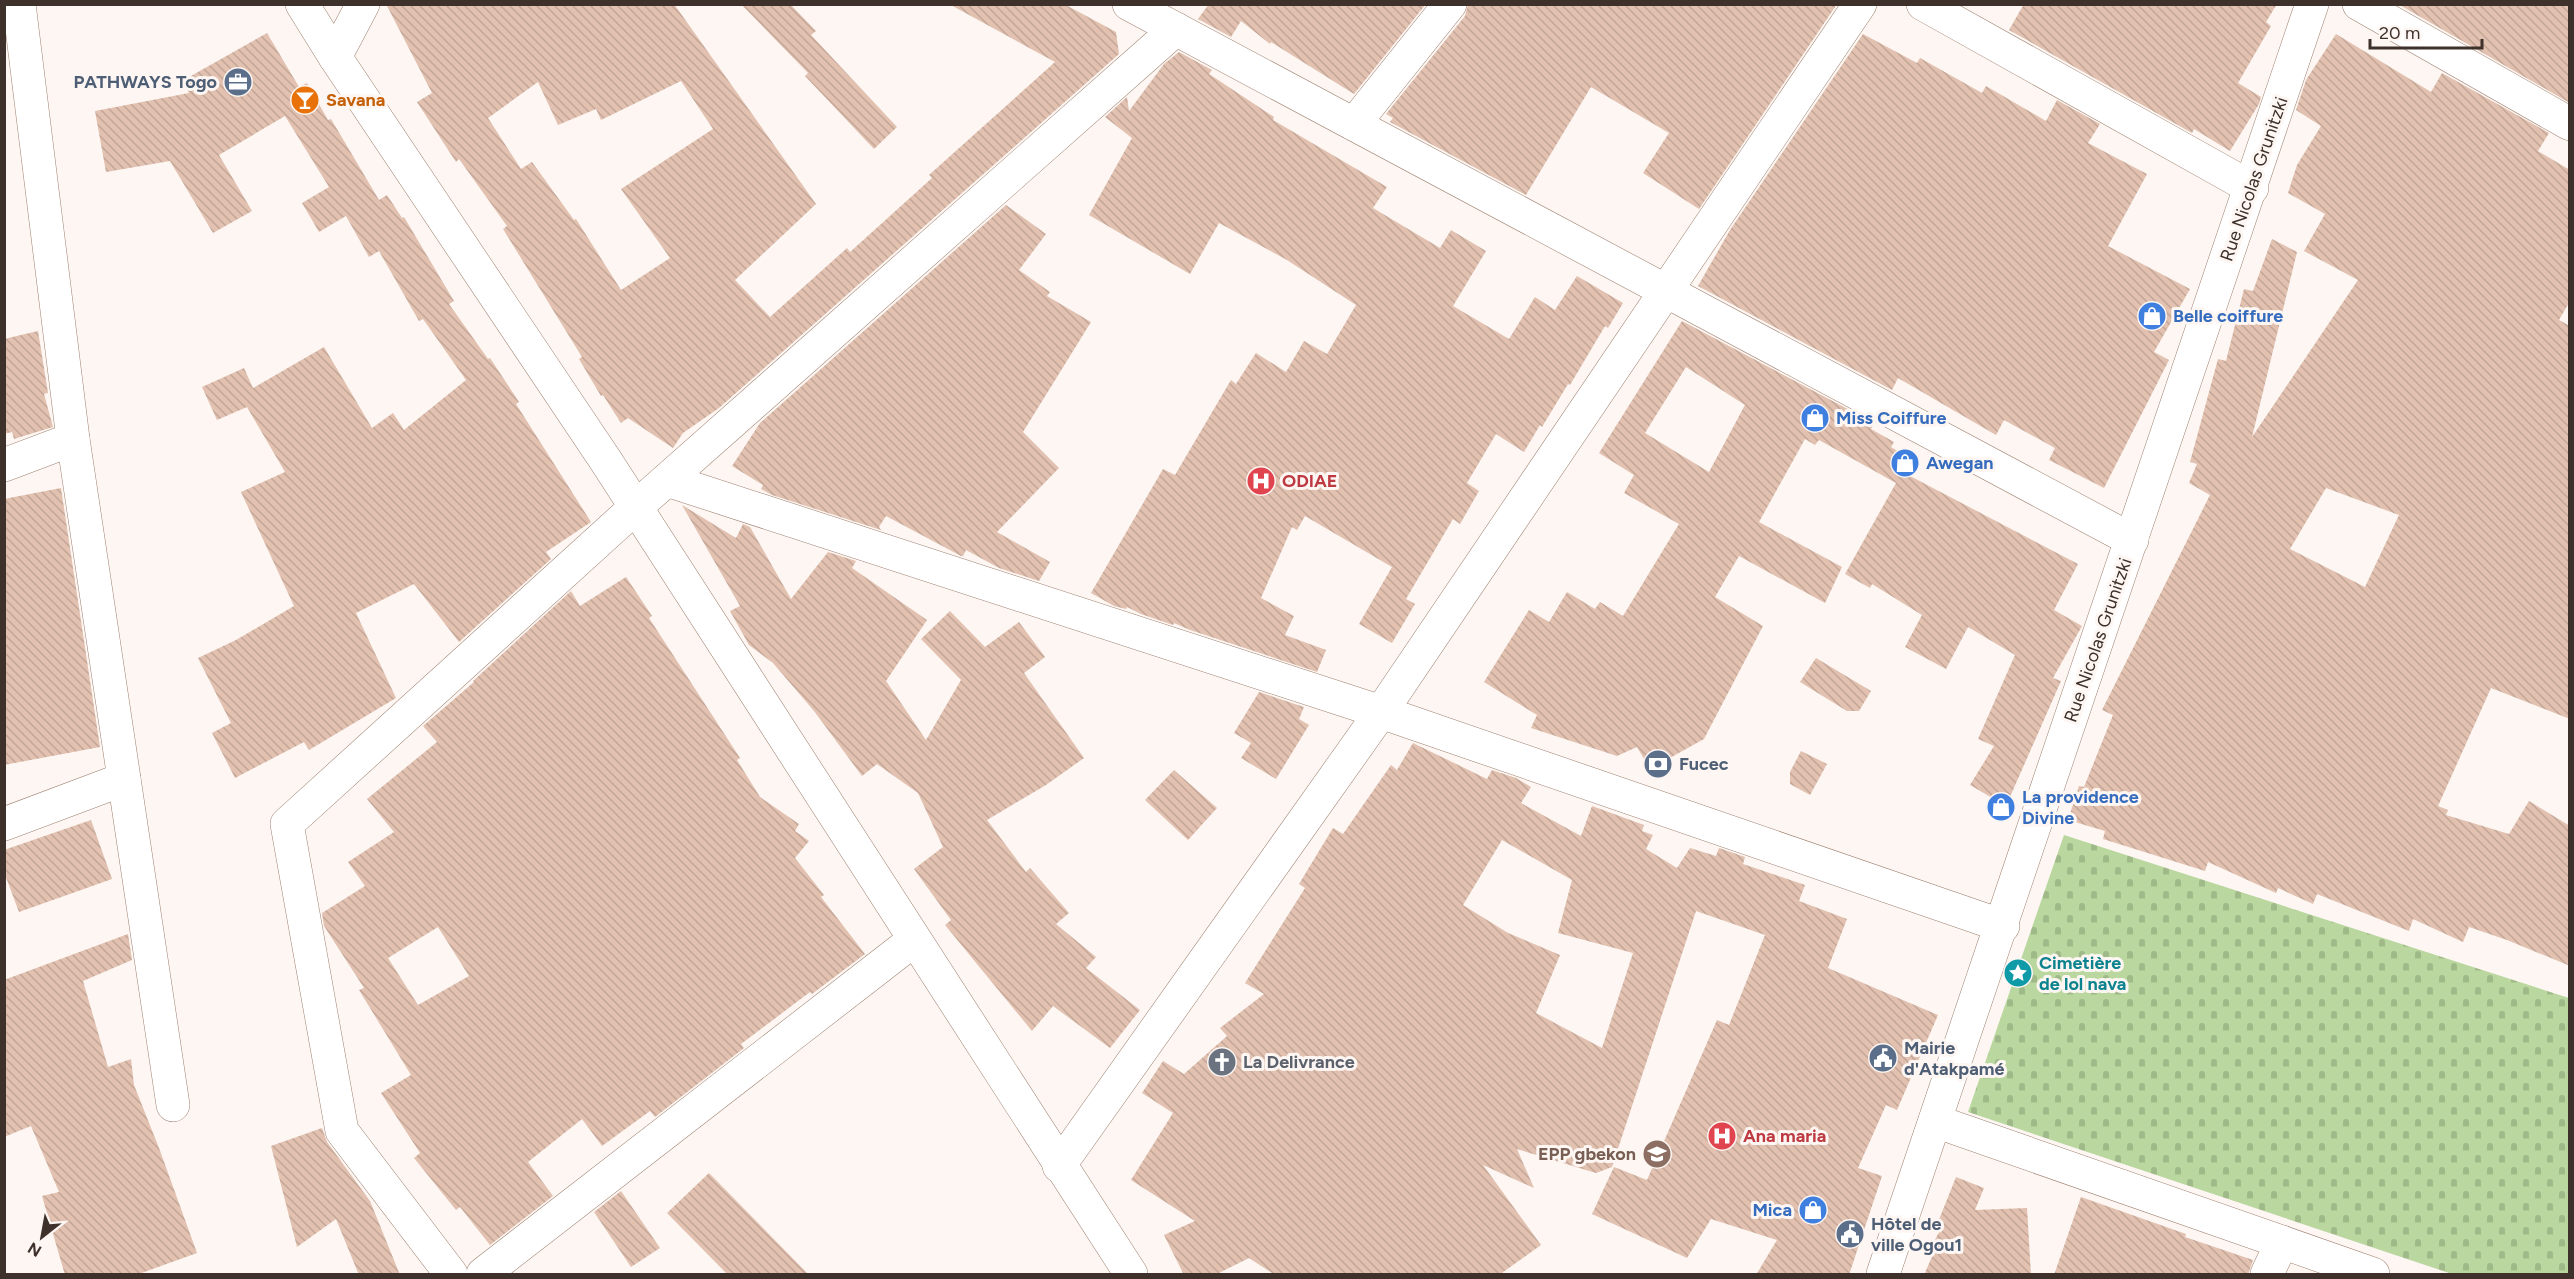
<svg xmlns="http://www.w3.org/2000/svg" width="2574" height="1279" font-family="Figtree,sans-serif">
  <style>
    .cemetery { fill: url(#cemetery-stones) }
    .building { fill: url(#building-back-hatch); fill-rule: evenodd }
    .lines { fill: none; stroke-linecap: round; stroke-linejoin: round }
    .minor-casing { stroke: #9e8070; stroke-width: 34 }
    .minor { stroke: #fff; stroke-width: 33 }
    .labels { text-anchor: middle; stroke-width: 6; stroke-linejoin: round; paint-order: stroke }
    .service-label { font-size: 18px; font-weight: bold; fill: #4e5e75; stroke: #fdf6f2; text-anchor: start }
    .food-label { font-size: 18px; font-weight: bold; fill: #c56008; stroke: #fdf6f2; text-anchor: start }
    .street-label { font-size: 18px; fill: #3e312b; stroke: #fdf6f2 }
    .shop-label { font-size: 18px; font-weight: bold; fill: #366cbe; stroke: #fdf6f2; text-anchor: start }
    .health-label { font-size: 18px; font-weight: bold; fill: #be3a42; stroke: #fdf6f2; text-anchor: start }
    .culture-label { font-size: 18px; font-weight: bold; fill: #0d838f; stroke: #fdf6f2; text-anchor: start }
    .worship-label { font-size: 18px; font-weight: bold; fill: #5b616d; stroke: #fdf6f2; text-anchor: start }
    .education-label { font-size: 18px; font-weight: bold; fill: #785e54; stroke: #fdf6f2; text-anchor: end }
  </style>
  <defs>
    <pattern id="cemetery-stones" width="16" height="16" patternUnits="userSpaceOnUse" patternTransform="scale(1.5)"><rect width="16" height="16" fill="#b9d79e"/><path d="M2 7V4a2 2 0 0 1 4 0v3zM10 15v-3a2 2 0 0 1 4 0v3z" fill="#a0b988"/></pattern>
    <pattern id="building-back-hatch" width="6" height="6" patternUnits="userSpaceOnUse" patternTransform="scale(1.5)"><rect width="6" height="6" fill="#e2c1b0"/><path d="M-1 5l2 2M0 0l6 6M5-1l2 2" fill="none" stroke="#c3a698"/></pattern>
  </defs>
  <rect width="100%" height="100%" fill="#fdf6f2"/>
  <path class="cemetery" d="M 2064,835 L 2569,998 L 2569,1274 L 2452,1274 L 1968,1112 Z"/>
  <g class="building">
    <path d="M 386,4 L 674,4 L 816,204 L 735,280 L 770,317 L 847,248 L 850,252 L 932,178 L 929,175 L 1055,62 L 949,4 L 1064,4 L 1116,32 L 1119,54 L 719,408 L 683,433 L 673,448 L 628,418 L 621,423 L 603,395 L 601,396 L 579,359 L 582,357 L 503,229 L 507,226 L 459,159 L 456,162 L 417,102 L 432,93 ZM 681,81 L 713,129 L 621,189 L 670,258 L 621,290 L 576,219 L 574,220 L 532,162 L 521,169 L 488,118 L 538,82 L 558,125 L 596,109 L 601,120 Z"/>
    <path d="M 741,4 L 790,4 L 816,31 L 811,35 L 897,127 L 874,149 L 805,76 L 808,73 Z"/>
    <path d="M 1209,4 L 1426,4 L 1354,94 L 1271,42 L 1270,44 L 1241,21 L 1231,37 L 1198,19 Z"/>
    <path d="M 1468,4 L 1837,4 L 1699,209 L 1643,173 L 1669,133 L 1591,87 L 1526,195 L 1390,122 L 1393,118 L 1386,114 L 1465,16 Z"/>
    <path d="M 2024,4 L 2277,4 L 2266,22 L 2271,26 L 2238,83 L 2261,97 L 2259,104 L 2230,151 L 2194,129 L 2192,133 L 2009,30 Z"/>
    <path d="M 2398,4 L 2570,4 L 2570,100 L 2568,102 Z"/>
    <path d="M 267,33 L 299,87 L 307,83 L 328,120 L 331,119 L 379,200 L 387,195 L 402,218 L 404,217 L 454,301 L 449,304 L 488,359 L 490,358 L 519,402 L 516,404 L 591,522 L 546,552 L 551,559 L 459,642 L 414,584 L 356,613 L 396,698 L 309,750 L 304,742 L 235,778 L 212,733 L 231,723 L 198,658 L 236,640 L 294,606 L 241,492 L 285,472 L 247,407 L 217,420 L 202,387 L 244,368 L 253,388 L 324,347 L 372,428 L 393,413 L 404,430 L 466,380 L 423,319 L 419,321 L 379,251 L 369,257 L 346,216 L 319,232 L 302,203 L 329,187 L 285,116 L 219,155 L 252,211 L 213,233 L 170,161 L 106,172 L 95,111 L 189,93 L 182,81 Z"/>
    <path d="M 1863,34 L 1917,63 L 1920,58 L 1982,93 L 1986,86 L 2046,121 L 2057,100 L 2100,124 L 2088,143 L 2147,174 L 2108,246 L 2190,289 L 2154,352 L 2169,360 L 2104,488 L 2049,460 L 2055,448 L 2004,420 L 1996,435 L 1898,378 L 1892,390 L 1698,286 L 1730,230 Z"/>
    <path d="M 2336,34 L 2431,92 L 2442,73 L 2549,133 L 2538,151 L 2570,170 L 2570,301 L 2559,320 L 2570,326 L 2570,719 L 2491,688 L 2438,806 L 2448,810 L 2446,815 L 2509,834 L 2529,801 L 2570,826 L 2570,966 L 2507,940 L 2469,927 L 2463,942 L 2413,919 L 2409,931 L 2317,894 L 2313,904 L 2278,888 L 2276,893 L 2208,862 L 2205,871 L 2103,839 L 2105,831 L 2068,820 L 2079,786 L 2084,787 L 2113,715 L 2102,710 L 2210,495 L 2189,483 L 2197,464 L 2190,462 L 2218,359 L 2226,361 L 2244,289 L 2253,291 L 2272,239 L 2297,252 L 2252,437 L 2358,280 L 2304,251 L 2325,214 L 2288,193 L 2297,165 L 2321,126 L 2296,110 L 2306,80 ZM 2326,488 L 2399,515 L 2365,587 L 2290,549 Z"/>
    <path d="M 1179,52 L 1212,70 L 1209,74 L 1274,117 L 1273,120 L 1387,187 L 1373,208 L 1440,248 L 1451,230 L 1486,251 L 1453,306 L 1509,339 L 1535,297 L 1555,310 L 1577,276 L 1623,303 L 1608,328 L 1605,326 L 1570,385 L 1568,384 L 1542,427 L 1540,425 L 1524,452 L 1496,434 L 1467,483 L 1479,491 L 1460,524 L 1453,519 L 1406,599 L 1415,604 L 1392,643 L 1359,624 L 1392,567 L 1305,516 L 1297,530 L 1292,527 L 1261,598 L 1294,616 L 1285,635 L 1326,650 L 1317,672 L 1190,630 L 1174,623 L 1173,625 L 1141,614 L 1127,607 L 1126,609 L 1114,606 L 1091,593 L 1163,469 L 1175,475 L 1231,380 L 1236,384 L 1256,353 L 1286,372 L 1304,341 L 1327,354 L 1356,305 L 1287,260 L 1219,223 L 1190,274 L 1089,215 L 1132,138 L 1105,117 L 1127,97 L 1129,111 L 1164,64 Z"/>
    <path d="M 1006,205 L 1046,234 L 1019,270 L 1050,292 L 1047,296 L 1091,322 L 1023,432 L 1059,468 L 997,532 L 1050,562 L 1039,581 L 999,568 L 966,550 L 963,556 L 961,556 L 886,516 L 879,527 L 881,530 L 772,495 L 761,489 L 763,485 L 732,466 L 760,423 Z"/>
    <path d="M 1682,321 L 1874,423 L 1871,429 L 1894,442 L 1891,447 L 1918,463 L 1910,476 L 2078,564 L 2054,610 L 2082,626 L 2053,678 L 2061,681 L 2006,806 L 1970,785 L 1994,746 L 1978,739 L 2015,655 L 1968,627 L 1946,669 L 1905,647 L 1922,615 L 1872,584 L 1870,588 L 1845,574 L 1896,483 L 1819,440 L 1815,445 L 1805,439 L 1759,522 L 1842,567 L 1825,603 L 1739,556 L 1715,597 L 1763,626 L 1704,739 L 1650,769 L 1637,747 L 1617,756 L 1531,728 L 1537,715 L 1484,682 L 1529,610 L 1549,622 L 1567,592 L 1595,609 L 1600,602 L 1623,616 L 1679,524 L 1624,493 L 1634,475 L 1599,453 ZM 1686,367 L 1745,405 L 1709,472 L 1645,433 Z"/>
    <path d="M 38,331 L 48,393 L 44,394 L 53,427 L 14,439 L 12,432 L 4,434 L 4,339 Z"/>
    <path d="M 61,488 L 100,747 L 4,765 L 4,499 Z"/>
    <path d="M 682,505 L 736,538 L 743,524 L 750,527 L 791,599 L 828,552 L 856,561 L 852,568 L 927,620 L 886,681 L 926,740 L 961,680 L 921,639 L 950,611 L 985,647 L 1019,622 L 1045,657 L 1024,673 L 1084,758 L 1046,785 L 987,820 L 1026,872 L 1030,868 L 1069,913 L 1056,924 L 1096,957 L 1086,968 L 1140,1010 L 1110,1048 L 1053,1006 L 1032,1031 L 945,925 L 951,920 L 914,869 L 943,847 L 918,793 L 877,764 L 862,776 L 814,711 L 773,663 L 749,645 L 730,611 L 740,606 Z"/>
    <path d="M 626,577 L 652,616 L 649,618 L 740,758 L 737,760 L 760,797 L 799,824 L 795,831 L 809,841 L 795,858 L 824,895 L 821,897 L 865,954 L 812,994 L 810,992 L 741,1044 L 744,1048 L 655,1117 L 650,1111 L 602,1146 L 582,1119 L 528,1162 L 553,1196 L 490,1245 L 460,1207 L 456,1210 L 414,1158 L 420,1153 L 381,1093 L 411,1075 L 359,990 L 364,988 L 324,926 L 322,913 L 365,886 L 348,862 L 394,832 L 367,799 L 437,742 L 423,726 L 474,682 L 473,681 L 571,591 L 580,606 ZM 438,927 L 469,976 L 418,1005 L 388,958 Z"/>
    <path d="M 1816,658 L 1871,691 L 1859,711 L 1847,711 L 1800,682 Z"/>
    <path d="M 1259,692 L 1304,707 L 1299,719 L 1309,725 L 1276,779 L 1241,758 L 1251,743 L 1234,733 Z"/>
    <path d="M 1413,743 L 1487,779 L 1492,770 L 1516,778 L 1531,787 L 1521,803 L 1581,836 L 1592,806 L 1644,825 L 1642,831 L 1653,835 L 1646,849 L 1677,868 L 1690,848 L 1716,856 L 1719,848 L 1745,857 L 1743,864 L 1805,885 L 1799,901 L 1847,919 L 1828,968 L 1938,1015 L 1897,1110 L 1886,1105 L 1858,1168 L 1882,1176 L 1849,1275 L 1756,1275 L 1777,1240 L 1711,1219 L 1687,1258 L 1592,1214 L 1614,1167 L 1647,1180 L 1717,1020 L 1729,1025 L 1765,935 L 1696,911 L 1612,1167 L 1596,1173 L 1517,1149 L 1534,1188 L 1483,1165 L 1541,1245 L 1499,1275 L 1275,1275 L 1249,1258 L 1215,1275 L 1184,1275 L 1164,1235 L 1195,1221 L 1131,1180 L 1173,1113 L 1142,1093 L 1163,1061 L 1184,1074 L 1227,1036 L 1220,1028 L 1264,994 L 1245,983 L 1305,888 L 1299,884 L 1333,828 L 1343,834 L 1391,765 L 1397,770 ZM 1502,840 L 1572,880 L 1558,933 L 1633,953 L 1602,1048 L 1536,1013 L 1560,955 L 1508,933 L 1463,905 Z"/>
    <path d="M 1801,751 L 1827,764 L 1810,795 L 1790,784 L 1790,772 Z"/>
    <path d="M 1174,770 L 1217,808 L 1188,840 L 1145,800 Z"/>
    <path d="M 91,820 L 112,879 L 19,912 L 4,872 L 4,850 Z"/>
    <path d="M 128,934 L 132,960 L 83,981 L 108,1067 L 131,1059 L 134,1085 L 159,1148 L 197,1253 L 136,1275 L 65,1275 L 42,1196 L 59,1192 L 31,1126 L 4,1137 L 4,980 Z"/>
    <path d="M 322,1128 L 327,1142 L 370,1201 L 400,1275 L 359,1275 L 336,1219 L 297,1247 L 271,1146 Z"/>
    <path d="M 709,1173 L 809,1275 L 728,1275 L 667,1213 Z"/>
    <path d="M 1956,1177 L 1984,1188 L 1975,1210 L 2027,1208 L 2031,1275 L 1924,1275 L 1934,1252 L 1930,1250 L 1943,1224 L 1938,1222 Z"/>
    <path d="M 621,1191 L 660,1248 L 631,1267 L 594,1212 Z"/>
    <path d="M 2081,1197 L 2186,1234 L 2185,1237 L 2253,1260 L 2248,1275 L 2054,1275 Z"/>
  </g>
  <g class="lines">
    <g class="minor-casing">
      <g id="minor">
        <path d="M 19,4 L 73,439 L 173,1105"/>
        <path d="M 302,4 L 335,57 L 606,461 L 1131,1274"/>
        <path d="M 1129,4 L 2132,540"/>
        <path d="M 1923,4 L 2252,188"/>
        <path d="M 2359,4 L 2570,124"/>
        <path d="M 335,57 L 363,4"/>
        <path d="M 1354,124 L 1450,4"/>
        <path d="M 4,465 L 73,439"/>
        <path d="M 667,480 L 1381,712 L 2003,926"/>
        <path d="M 4,824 L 124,779"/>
        <path d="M 1935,1121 L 2373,1274"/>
        <path d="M 1059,1166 L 1381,712 L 1860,4"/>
        <path d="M 451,1274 L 342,1131 L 287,824 L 636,507 L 1176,29"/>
        <path d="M 483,1274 L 914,940"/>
        <path d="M 1883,1274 L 2312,4"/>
        <path d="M 2267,1274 L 2282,1242"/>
      </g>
    </g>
    <use href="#minor" class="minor"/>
  </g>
  <defs>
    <g id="office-disc" transform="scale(1.5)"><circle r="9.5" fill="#5c6f8a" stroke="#fdf6f2"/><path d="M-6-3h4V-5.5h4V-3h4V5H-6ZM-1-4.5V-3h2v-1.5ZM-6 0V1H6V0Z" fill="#fff"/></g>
    <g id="bar-disc" transform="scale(1.5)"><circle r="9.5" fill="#e8710a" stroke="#fdf6f2"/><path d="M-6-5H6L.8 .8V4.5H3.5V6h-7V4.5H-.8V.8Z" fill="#fff"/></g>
    <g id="shop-disc" transform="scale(1.5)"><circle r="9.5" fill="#3f7fe0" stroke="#fdf6f2"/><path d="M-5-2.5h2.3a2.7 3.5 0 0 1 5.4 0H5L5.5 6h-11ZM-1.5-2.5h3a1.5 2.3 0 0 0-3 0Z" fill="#fff"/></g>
    <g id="hospital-disc" transform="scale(1.5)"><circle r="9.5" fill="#e0444e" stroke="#fdf6f2"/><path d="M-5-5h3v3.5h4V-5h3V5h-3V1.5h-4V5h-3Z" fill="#fff"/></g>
    <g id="bank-disc" transform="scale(1.5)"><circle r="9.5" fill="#5c6f8a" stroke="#fdf6f2"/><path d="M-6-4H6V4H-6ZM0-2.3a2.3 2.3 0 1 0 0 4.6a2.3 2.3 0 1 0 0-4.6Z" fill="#fff"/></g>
    <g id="sight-disc" transform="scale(1.5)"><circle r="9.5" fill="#0f9aa8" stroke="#fdf6f2"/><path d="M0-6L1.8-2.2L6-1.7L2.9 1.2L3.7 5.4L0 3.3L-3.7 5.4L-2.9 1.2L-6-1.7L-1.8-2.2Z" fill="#fff"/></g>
    <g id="civic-disc" transform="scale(1.5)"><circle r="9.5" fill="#5c6f8a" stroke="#fdf6f2"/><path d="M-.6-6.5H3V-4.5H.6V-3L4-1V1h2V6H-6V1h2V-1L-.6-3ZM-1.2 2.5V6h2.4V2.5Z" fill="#fff"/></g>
    <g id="church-disc" transform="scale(1.5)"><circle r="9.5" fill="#6b7280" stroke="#fdf6f2"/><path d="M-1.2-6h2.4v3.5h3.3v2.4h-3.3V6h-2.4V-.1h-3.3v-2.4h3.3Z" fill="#fff"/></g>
    <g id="school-disc" transform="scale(1.5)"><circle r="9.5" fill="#8d6e63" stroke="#fdf6f2"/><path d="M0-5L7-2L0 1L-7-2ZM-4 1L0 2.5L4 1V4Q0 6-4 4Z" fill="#fff"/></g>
  </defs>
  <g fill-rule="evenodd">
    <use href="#office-disc" x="238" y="82"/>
    <use href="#bar-disc" x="305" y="100"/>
    <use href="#shop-disc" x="2152" y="316"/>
    <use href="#shop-disc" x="1815" y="418"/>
    <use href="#shop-disc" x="1905" y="463"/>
    <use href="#hospital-disc" x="1261" y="481"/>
    <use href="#bank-disc" x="1658" y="764"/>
    <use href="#shop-disc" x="2001" y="807"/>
    <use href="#sight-disc" x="2018" y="973"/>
    <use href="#civic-disc" x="1883" y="1058"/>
    <use href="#church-disc" x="1222" y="1062"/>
    <use href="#hospital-disc" x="1722" y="1136"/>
    <use href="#school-disc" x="1657" y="1154"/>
    <use href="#shop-disc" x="1813" y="1210"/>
    <use href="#civic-disc" x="1850" y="1234"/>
  </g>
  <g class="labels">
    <g class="service-label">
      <text x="217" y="88" text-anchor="end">PATHWAYS Togo</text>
      <text x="1679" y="770">Fucec</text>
      <text x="1904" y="1054">Mairie<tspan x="1904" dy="21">d'Atakpamé</tspan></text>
      <text x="1871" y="1230">Hôtel de<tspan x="1871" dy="21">ville Ogou1</tspan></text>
    </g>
    <g class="food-label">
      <text x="326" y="106">Savana</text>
    </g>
    <g class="street-label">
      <text transform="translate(2254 179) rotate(-71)" y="6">Rue Nicolas Grunitzki</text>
      <text transform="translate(2098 640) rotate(-71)" y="6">Rue Nicolas Grunitzki</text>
    </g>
    <g class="shop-label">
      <text x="2173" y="322">Belle coiffure</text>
      <text x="1836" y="424">Miss Coiffure</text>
      <text x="1926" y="469">Awegan</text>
      <text x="2022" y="803">La providence<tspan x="2022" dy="21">Divine</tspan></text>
      <text x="1792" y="1216" text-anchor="end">Mica</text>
    </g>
    <g class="health-label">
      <text x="1282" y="487">ODIAE</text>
      <text x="1743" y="1142">Ana maria</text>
    </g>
    <g class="culture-label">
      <text x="2039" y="969">Cimetière<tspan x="2039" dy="21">de lol nava</tspan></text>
    </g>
    <g class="worship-label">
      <text x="1243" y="1068">La Delivrance</text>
    </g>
    <g class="education-label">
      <text x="1636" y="1160">EPP gbekon</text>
    </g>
  </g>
  <rect width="2574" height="1279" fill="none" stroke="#3e312b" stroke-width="12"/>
  <g transform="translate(42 1237) rotate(211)" stroke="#fdf6f2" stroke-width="4.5" paint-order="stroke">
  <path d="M0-4.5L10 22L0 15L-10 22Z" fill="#3e312b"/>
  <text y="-9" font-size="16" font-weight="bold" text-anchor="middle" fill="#3e312b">N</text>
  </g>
  <path d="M2370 39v9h112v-9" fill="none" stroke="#3e312b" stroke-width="3"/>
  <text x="2379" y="39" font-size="18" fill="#3e312b" stroke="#fdf6f2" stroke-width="4.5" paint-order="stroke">20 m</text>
</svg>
